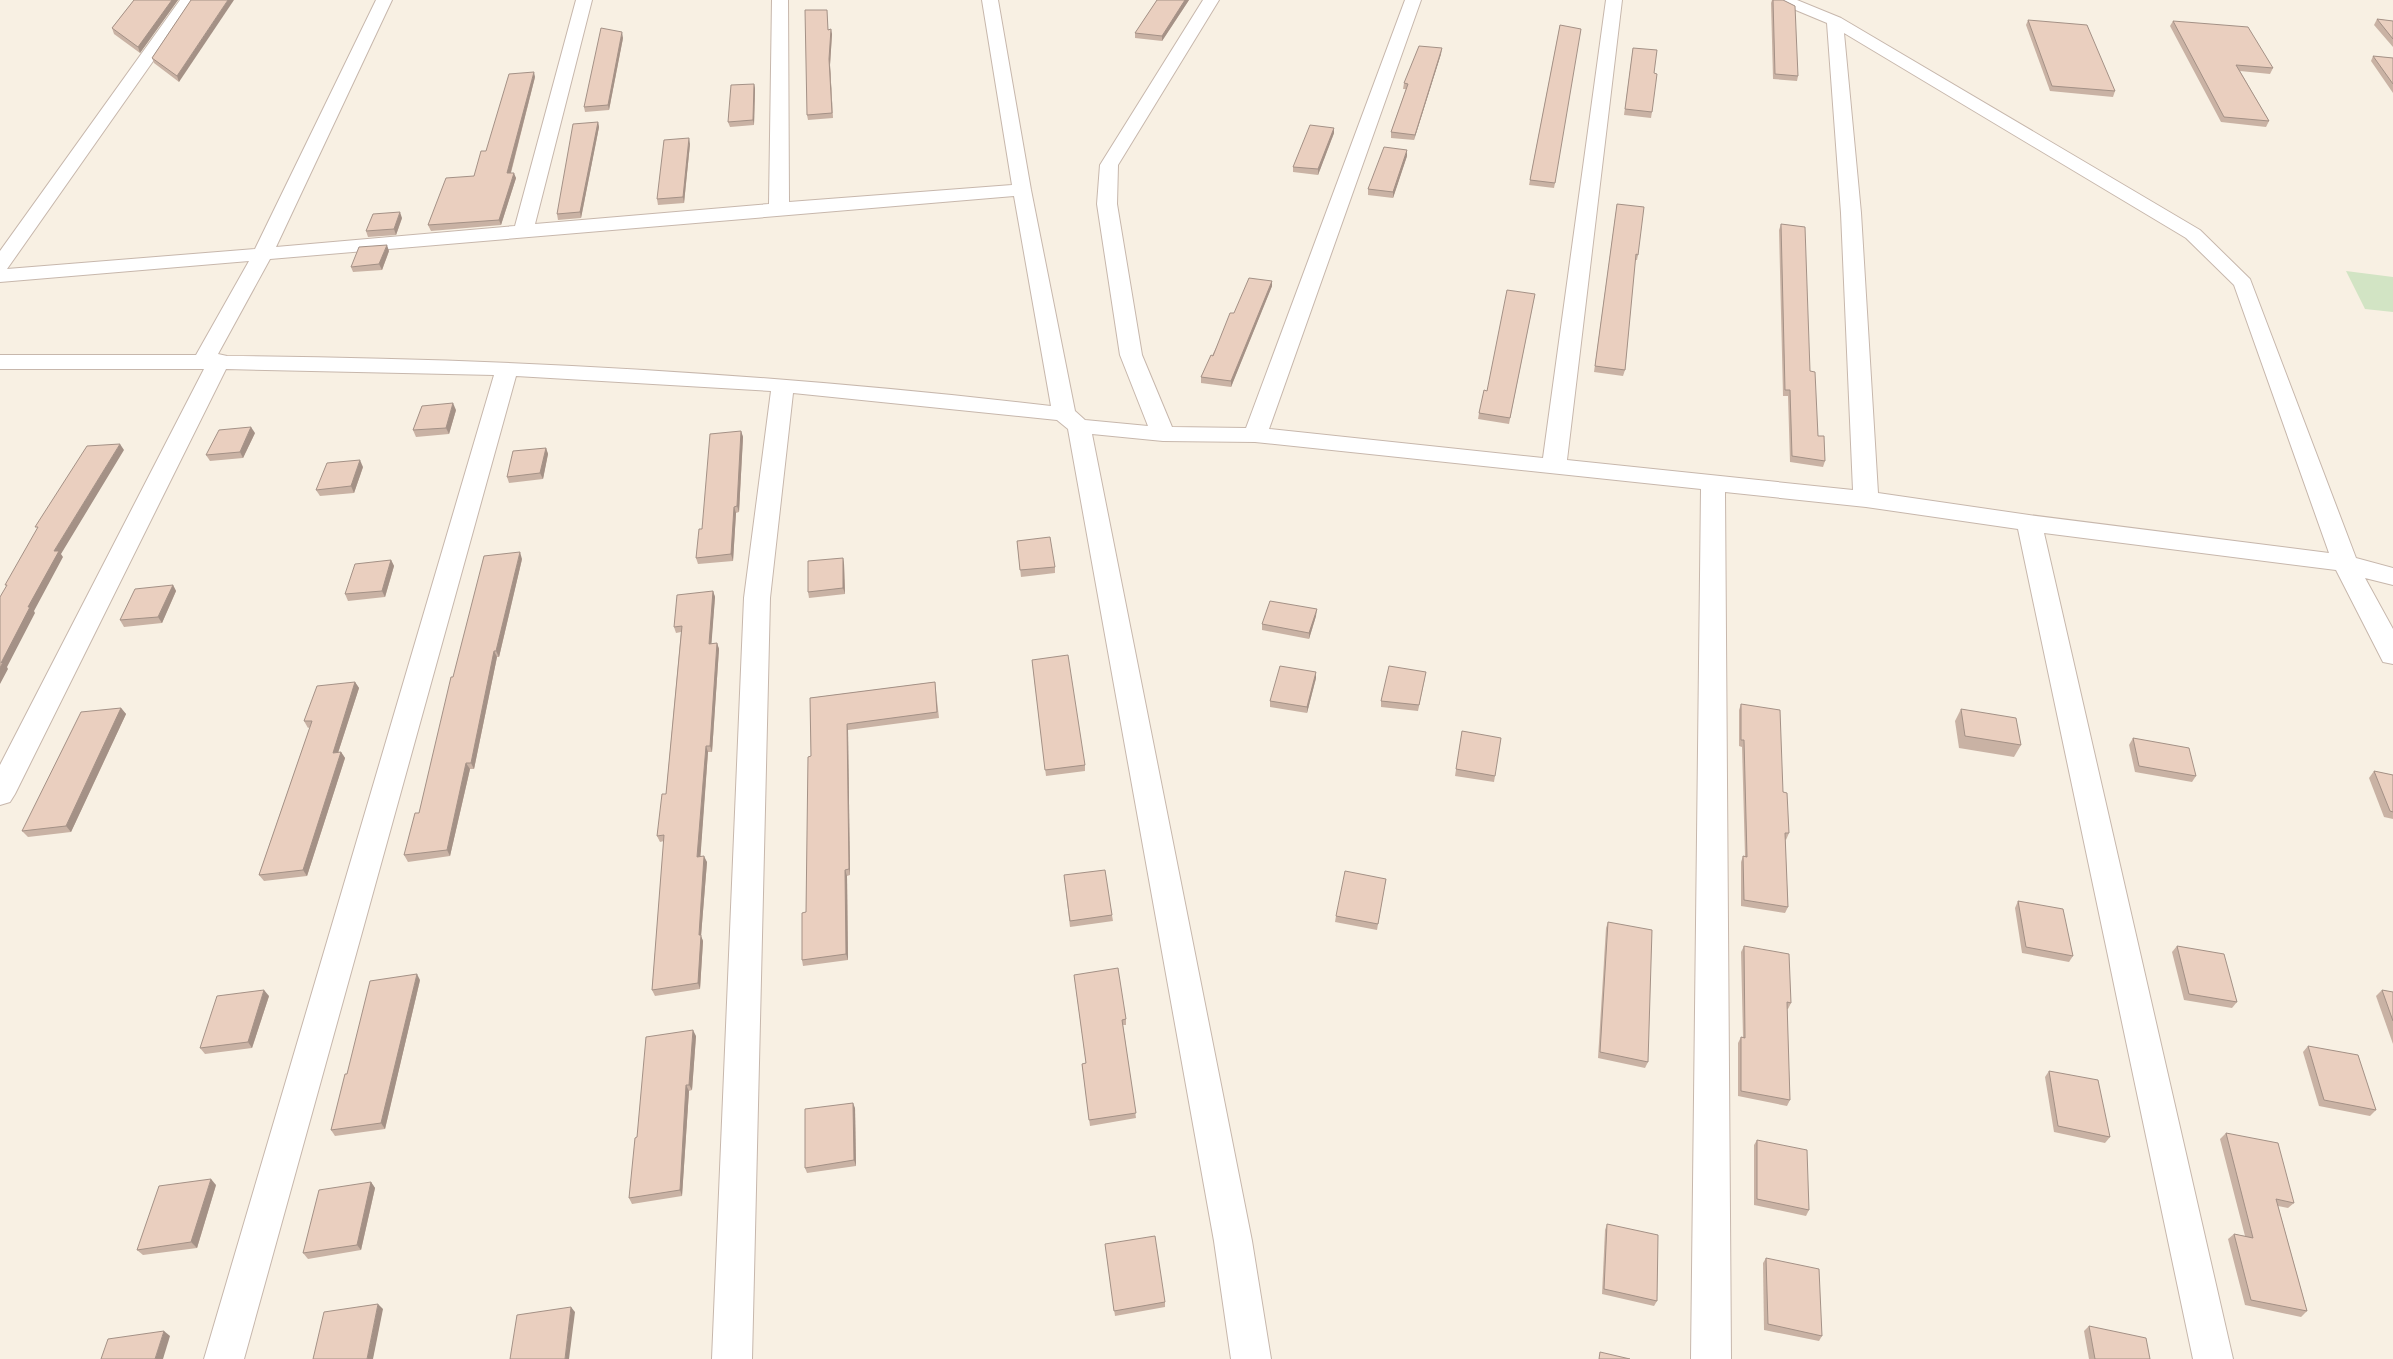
<svg xmlns="http://www.w3.org/2000/svg" width="2393" height="1359" font-family="Manrope,sans-serif">
  <style>
    .green { fill: #d2e4c4 }
    .lines { fill: none; stroke-linecap: round; stroke-linejoin: round }
    .minor-casing { stroke: #c7b7ac; stroke-width: 2 }
    .minor { fill: #fff; fill-rule: evenodd }
    .wall { fill: #c9b2a4 }
    .shaded-wall { fill: #a49186 }
    .building { fill: #eacfbf; stroke: #a49186 }
  </style>
  <rect width="100%" height="100%" fill="#f8f0e3"/>
  <path class="green" d="M 2346,271 L 2393,277 L 2393,312 L 2365,309 Z"/>
  <g class="lines">
    <g class="minor-casing">
      <path id="minor" d="M 180,0 L 196,0 L 7,269 L 255,249 L 376,0 L 392,0 L 276,247 L 515,226 L 576,0 L 592,0 L 535,224 L 769,204 L 772,0 L 788,0 L 789,202 L 1012,185 L 982,0 L 998,0 L 1031,190 L 1075,411 L 1085,420 L 1148,426 L 1120,355 L 1097,204 L 1100,165 L 1203,0 L 1219,0 L 1118,165 L 1117,204 L 1142,355 L 1172,427 L 1246,428 L 1405,0 L 1421,0 L 1269,429 L 1543,458 L 1606,0 L 1622,0 L 1567,460 L 1853,490 L 1841,213 L 1827,23 L 1779,3 L 1776,0 L 1797,0 L 1841,18 L 2200,230 L 2250,279 L 2356,558 L 2393,568 L 2393,585 L 2365,578 L 2393,629 L 2393,664 L 2383,662 L 2336,570 L 2044,533 L 2233,1359 L 2193,1359 L 2018,529 L 1866,507 L 1725,492 L 1731,1359 L 1691,1359 L 1701,489 L 1255,442 L 1163,441 L 1092,434 L 1252,1241 L 1271,1359 L 1231,1359 L 1214,1241 L 1068,429 L 1057,420 L 793,393 L 770,598 L 752,1359 L 712,1359 L 744,598 L 771,391 L 516,376 L 244,1359 L 204,1359 L 494,375 L 226,369 L 15,794 L 10,802 L 0,805 L 0,765 L 204,369 L 0,369 L 0,355 L 196,355 L 249,261 L 0,282 L 0,251 ZM 1844,33 L 2186,238 L 2234,285 L 2329,553 L 2029,515 L 1878,493 L 1861,213 ZM 1014,196 L 1051,406 C 777,374 503,358 227,356 L 218,354 L 270,259 Z"/>
    </g>
    <use href="#minor" class="minor"/>
  </g>
  <g class="wall">
    <path d="M 134,0 L 178,0 L 140,53 L 114,34 L 112,28 Z"/>
    <path d="M 191,0 L 179,82 L 154,63 L 152,58 Z"/>
    <path d="M 1157,0 L 1189,0 L 1162,41 L 1135,38 L 1135,33 Z"/>
    <path d="M 1772,0 L 1783,0 L 1798,76 L 1797,81 L 1773,79 L 1771,3 Z"/>
    <path d="M 827,15 L 828,29 L 832,34 L 830,65 L 833,118 L 808,120 L 807,115 Z"/>
    <path d="M 2377,19 L 2393,21 L 2393,47 L 2374,25 Z"/>
    <path d="M 2028,20 L 2115,91 L 2113,97 L 2050,91 L 2026,25 Z"/>
    <path d="M 2173,21 L 2273,68 L 2270,74 L 2240,71 L 2269,121 L 2266,127 L 2221,122 L 2170,26 Z"/>
    <path d="M 1560,25 L 1555,183 L 1554,188 L 1529,185 Z"/>
    <path d="M 623,38 L 609,110 L 585,112 L 584,107 Z"/>
    <path d="M 1633,48 L 1654,73 L 1652,112 L 1651,118 L 1624,115 Z"/>
    <path d="M 1441,54 L 1414,140 L 1391,138 L 1391,132 L 1406,89 L 1403,89 L 1404,83 Z"/>
    <path d="M 2373,56 L 2393,58 L 2393,93 L 2371,61 Z"/>
    <path d="M 535,77 L 511,173 L 516,178 L 501,225 L 431,231 L 428,225 L 474,176 L 486,151 Z"/>
    <path d="M 754,84 L 755,89 L 754,125 L 730,127 L 728,122 Z"/>
    <path d="M 598,122 L 599,127 L 581,218 L 558,220 L 557,214 Z"/>
    <path d="M 1334,128 L 1334,133 L 1318,175 L 1293,172 L 1293,167 Z"/>
    <path d="M 690,144 L 684,203 L 658,205 L 657,199 Z"/>
    <path d="M 1407,156 L 1393,198 L 1368,195 L 1368,189 Z"/>
    <path d="M 1617,204 L 1638,255 L 1637,260 L 1635,260 L 1625,370 L 1623,376 L 1594,372 Z"/>
    <path d="M 402,218 L 396,235 L 368,237 L 366,231 Z"/>
    <path d="M 1781,224 L 1810,371 L 1818,436 L 1825,461 L 1823,467 L 1790,462 L 1788,396 L 1783,396 L 1779,230 Z"/>
    <path d="M 389,251 L 382,270 L 353,272 L 351,267 Z"/>
    <path d="M 1272,281 L 1272,286 L 1231,387 L 1201,383 L 1201,377 L 1234,313 Z"/>
    <path d="M 1535,294 L 1509,424 L 1478,419 L 1479,413 L 1487,391 Z"/>
    <path d="M 456,410 L 449,434 L 416,437 L 413,430 Z"/>
    <path d="M 741,431 L 743,437 L 739,512 L 736,513 L 733,561 L 698,564 L 696,558 L 702,529 Z"/>
    <path d="M 255,433 L 243,458 L 210,461 L 206,455 Z"/>
    <path d="M 546,448 L 548,454 L 543,479 L 509,483 L 507,477 Z"/>
    <path d="M 363,467 L 354,493 L 320,496 L 316,490 Z"/>
    <path d="M 1017,541 L 1055,567 L 1055,573 L 1021,577 Z"/>
    <path d="M 843,558 L 844,564 L 845,594 L 809,598 L 808,592 Z"/>
    <path d="M 522,559 L 499,657 L 497,657 L 474,769 L 470,769 L 450,856 L 408,862 L 404,855 L 419,813 L 453,677 Z"/>
    <path d="M 391,560 L 394,566 L 385,597 L 348,601 L 345,594 Z"/>
    <path d="M 173,585 L 176,591 L 162,623 L 124,627 L 120,620 Z"/>
    <path d="M 713,591 L 715,597 L 711,644 L 717,643 L 719,649 L 712,752 L 708,752 L 700,857 L 707,862 L 701,936 L 703,941 L 700,989 L 655,996 L 652,990 L 664,841 L 660,842 L 657,836 L 666,794 L 681,632 L 676,633 L 674,627 Z"/>
    <path d="M 1316,616 L 1309,639 L 1262,630 L 1262,624 Z"/>
    <path d="M 1032,660 L 1085,765 L 1085,771 L 1046,776 Z"/>
    <path d="M 1316,678 L 1307,713 L 1270,707 L 1270,701 Z"/>
    <path d="M 1425,678 L 1418,711 L 1381,707 L 1381,701 Z"/>
    <path d="M 355,682 L 359,688 L 338,753 L 341,752 L 345,758 L 307,876 L 264,881 L 259,875 L 310,727 L 308,728 L 304,721 Z"/>
    <path d="M 935,682 L 939,718 L 848,730 L 850,875 L 847,876 L 848,960 L 803,966 L 802,960 L 806,912 L 811,756 L 810,698 Z"/>
    <path d="M 1741,704 L 1783,792 L 1789,833 L 1786,840 L 1785,839 L 1788,907 L 1785,913 L 1741,906 L 1741,862 L 1743,856 L 1745,856 L 1742,747 L 1739,746 L 1739,710 Z"/>
    <path d="M 121,708 L 126,714 L 71,832 L 28,837 L 22,831 Z"/>
    <path d="M 1961,709 L 2021,745 L 2014,757 L 1959,748 L 1955,721 Z"/>
    <path d="M 1462,731 L 1495,776 L 1494,782 L 1455,776 Z"/>
    <path d="M 2133,738 L 2196,776 L 2192,782 L 2135,772 L 2129,745 Z"/>
    <path d="M 2374,771 L 2393,775 L 2393,819 L 2384,817 L 2369,778 Z"/>
    <path d="M 1064,875 L 1112,915 L 1113,921 L 1070,927 Z"/>
    <path d="M 1386,879 L 1377,930 L 1335,922 L 1336,916 Z"/>
    <path d="M 2018,901 L 2073,956 L 2069,962 L 2022,953 L 2015,908 Z"/>
    <path d="M 1608,922 L 1648,1062 L 1645,1068 L 1598,1058 L 1606,928 Z"/>
    <path d="M 1744,946 L 1791,1003 L 1788,1009 L 1787,1009 L 1790,1100 L 1787,1106 L 1738,1096 L 1738,1043 L 1741,1037 L 1743,1037 L 1741,952 Z"/>
    <path d="M 2177,946 L 2237,1002 L 2232,1008 L 2184,1000 L 2172,952 Z"/>
    <path d="M 1074,975 L 1126,1019 L 1126,1025 L 1123,1025 L 1136,1118 L 1090,1126 L 1082,1064 L 1086,1063 Z"/>
    <path d="M 420,980 L 385,1129 L 335,1136 L 331,1130 L 347,1074 Z"/>
    <path d="M 2382,990 L 2393,992 L 2393,1044 L 2376,996 Z"/>
    <path d="M 269,996 L 252,1048 L 205,1054 L 200,1048 Z"/>
    <path d="M 696,1036 L 692,1090 L 689,1091 L 682,1196 L 632,1204 L 629,1198 L 637,1137 Z"/>
    <path d="M 2308,1046 L 2376,1110 L 2370,1116 L 2319,1106 L 2303,1052 Z"/>
    <path d="M 2049,1071 L 2110,1137 L 2105,1143 L 2054,1132 L 2045,1077 Z"/>
    <path d="M 855,1108 L 856,1166 L 807,1173 L 805,1168 Z"/>
    <path d="M 2226,1133 L 2294,1203 L 2288,1208 L 2278,1206 L 2307,1311 L 2301,1317 L 2245,1305 L 2228,1239 L 2234,1234 L 2245,1236 L 2220,1139 Z"/>
    <path d="M 1757,1140 L 1809,1210 L 1806,1216 L 1754,1205 L 1754,1145 Z"/>
    <path d="M 371,1182 L 375,1188 L 361,1250 L 308,1259 L 303,1253 Z"/>
    <path d="M 216,1185 L 197,1248 L 143,1255 L 137,1250 Z"/>
    <path d="M 1607,1224 L 1657,1301 L 1654,1306 L 1602,1294 L 1605,1230 Z"/>
    <path d="M 1105,1244 L 1165,1302 L 1165,1307 L 1115,1316 Z"/>
    <path d="M 1766,1258 L 1822,1336 L 1819,1341 L 1764,1330 L 1763,1263 Z"/>
    <path d="M 2089,1326 L 2150,1359 L 2089,1359 L 2084,1331 Z"/>
  </g>
  <g class="shaded-wall">
    <path d="M 172,0 L 178,0 L 140,53 L 138,47 Z"/>
    <path d="M 228,0 L 234,0 L 179,82 L 177,76 Z"/>
    <path d="M 1185,0 L 1189,0 L 1162,41 L 1162,36 Z"/>
    <path d="M 831,29 L 832,34 L 830,65 L 833,118 L 829,59 Z"/>
    <path d="M 622,32 L 623,38 L 609,110 L 608,105 Z"/>
    <path d="M 1442,48 L 1441,54 L 1414,140 L 1415,135 Z"/>
    <path d="M 534,72 L 535,77 L 509,179 L 507,173 Z"/>
    <path d="M 754,84 L 755,89 L 754,125 L 753,120 Z"/>
    <path d="M 598,122 L 599,127 L 581,218 L 580,212 Z"/>
    <path d="M 1334,128 L 1334,133 L 1318,175 L 1318,169 Z"/>
    <path d="M 689,138 L 690,144 L 684,203 L 683,197 Z"/>
    <path d="M 1407,150 L 1407,156 L 1393,198 L 1393,192 Z"/>
    <path d="M 514,173 L 516,178 L 501,225 L 499,220 Z"/>
    <path d="M 400,212 L 402,218 L 396,235 L 394,229 Z"/>
    <path d="M 387,245 L 389,251 L 382,270 L 379,264 Z"/>
    <path d="M 1272,281 L 1272,286 L 1231,387 L 1231,381 Z"/>
    <path d="M 453,403 L 456,410 L 449,434 L 446,428 Z"/>
    <path d="M 251,427 L 255,433 L 243,458 L 240,452 Z"/>
    <path d="M 741,431 L 743,437 L 739,512 L 737,506 Z"/>
    <path d="M 120,444 L 124,450 L 61,554 L 63,557 L 34,611 L 35,613 L 7,667 L 8,669 L 0,684 L 0,668 L 1,663 L 54,551 Z"/>
    <path d="M 546,448 L 548,454 L 543,479 L 540,473 Z"/>
    <path d="M 360,460 L 363,467 L 354,493 L 351,486 Z"/>
    <path d="M 734,507 L 736,513 L 733,561 L 731,554 Z"/>
    <path d="M 520,552 L 522,559 L 499,657 L 496,651 Z"/>
    <path d="M 843,558 L 844,564 L 845,594 L 843,588 Z"/>
    <path d="M 391,560 L 394,566 L 385,597 L 382,591 Z"/>
    <path d="M 173,585 L 176,591 L 162,623 L 158,617 Z"/>
    <path d="M 713,591 L 715,597 L 711,650 L 709,644 Z"/>
    <path d="M 1317,609 L 1316,616 L 1309,639 L 1309,633 Z"/>
    <path d="M 717,643 L 719,649 L 712,752 L 710,746 Z"/>
    <path d="M 494,651 L 497,657 L 474,769 L 471,763 Z"/>
    <path d="M 1316,672 L 1316,678 L 1307,713 L 1307,707 Z"/>
    <path d="M 355,682 L 359,688 L 336,759 L 333,753 Z"/>
    <path d="M 121,708 L 126,714 L 71,832 L 66,826 Z"/>
    <path d="M 847,724 L 848,730 L 850,875 L 849,869 Z"/>
    <path d="M 706,746 L 708,752 L 700,863 L 697,857 Z"/>
    <path d="M 341,752 L 345,758 L 307,876 L 303,870 Z"/>
    <path d="M 466,763 L 470,769 L 450,856 L 447,850 Z"/>
    <path d="M 704,856 L 707,862 L 701,936 L 703,941 L 700,989 L 698,983 L 699,935 Z"/>
    <path d="M 845,870 L 847,876 L 848,960 L 846,954 Z"/>
    <path d="M 417,974 L 420,980 L 385,1129 L 381,1123 Z"/>
    <path d="M 264,990 L 269,996 L 252,1048 L 248,1042 Z"/>
    <path d="M 693,1030 L 696,1036 L 692,1090 L 689,1085 Z"/>
    <path d="M 686,1085 L 689,1091 L 682,1196 L 680,1190 Z"/>
    <path d="M 853,1103 L 855,1108 L 856,1166 L 854,1160 Z"/>
    <path d="M 211,1179 L 216,1185 L 197,1248 L 191,1242 Z"/>
    <path d="M 371,1182 L 375,1188 L 361,1250 L 357,1245 Z"/>
    <path d="M 378,1304 L 383,1309 L 373,1359 L 367,1359 Z"/>
    <path d="M 571,1307 L 575,1312 L 569,1359 L 565,1359 Z"/>
    <path d="M 164,1331 L 170,1336 L 163,1359 L 155,1359 Z"/>
  </g>
  <g class="building">
    <path d="M 134,0 L 172,0 L 138,47 L 112,28 Z"/>
    <path d="M 191,0 L 228,0 L 177,76 L 152,58 Z"/>
    <path d="M 1157,0 L 1185,0 L 1162,36 L 1135,33 Z"/>
    <path d="M 1773,0 L 1783,0 L 1795,6 L 1798,76 L 1775,74 Z"/>
    <path d="M 805,10 L 827,10 L 828,30 L 831,29 L 829,59 L 832,113 L 807,115 Z"/>
    <path d="M 2377,19 L 2393,21 L 2393,39 Z"/>
    <path d="M 2028,20 L 2087,25 L 2115,91 L 2052,86 Z"/>
    <path d="M 2173,21 L 2248,27 L 2273,68 L 2236,65 L 2269,121 L 2224,117 Z"/>
    <path d="M 1560,25 L 1581,29 L 1555,183 L 1530,180 Z"/>
    <path d="M 601,28 L 622,32 L 608,105 L 584,107 Z"/>
    <path d="M 1419,46 L 1442,48 L 1415,135 L 1391,132 L 1408,84 L 1404,83 Z"/>
    <path d="M 1633,48 L 1657,50 L 1654,73 L 1657,74 L 1652,112 L 1625,109 Z"/>
    <path d="M 2373,56 L 2393,58 L 2393,84 Z"/>
    <path d="M 534,72 L 507,173 L 514,173 L 499,220 L 428,225 L 446,178 L 474,176 L 481,151 L 486,151 L 509,74 Z"/>
    <path d="M 754,84 L 753,120 L 728,122 L 731,85 Z"/>
    <path d="M 598,122 L 580,212 L 557,214 L 573,124 Z"/>
    <path d="M 1310,125 L 1334,128 L 1318,169 L 1293,167 Z"/>
    <path d="M 689,138 L 683,197 L 657,199 L 664,140 Z"/>
    <path d="M 1384,147 L 1407,150 L 1393,192 L 1368,189 Z"/>
    <path d="M 1617,204 L 1644,207 L 1638,255 L 1636,254 L 1625,370 L 1595,366 Z"/>
    <path d="M 400,212 L 394,229 L 366,231 L 373,214 Z"/>
    <path d="M 1781,224 L 1805,227 L 1810,371 L 1815,372 L 1818,436 L 1824,436 L 1825,461 L 1792,456 L 1790,390 L 1785,390 Z"/>
    <path d="M 387,245 L 379,264 L 351,267 L 359,247 Z"/>
    <path d="M 1249,278 L 1272,281 L 1231,381 L 1201,377 L 1211,355 L 1213,356 L 1230,313 L 1234,313 Z"/>
    <path d="M 1507,290 L 1535,294 L 1510,418 L 1479,413 L 1484,390 L 1487,391 Z"/>
    <path d="M 453,403 L 446,428 L 413,430 L 422,406 Z"/>
    <path d="M 251,427 L 240,452 L 206,455 L 219,430 Z"/>
    <path d="M 741,431 L 737,506 L 734,507 L 731,554 L 696,558 L 699,529 L 702,529 L 710,434 Z"/>
    <path d="M 120,444 L 54,551 L 59,551 L 28,607 L 30,607 L 1,663 L 3,662 L 0,668 L 0,597 L 7,585 L 5,585 L 38,527 L 35,527 L 87,446 Z"/>
    <path d="M 546,448 L 540,473 L 507,477 L 513,451 Z"/>
    <path d="M 360,460 L 351,486 L 316,490 L 327,463 Z"/>
    <path d="M 1050,537 L 1055,567 L 1020,570 L 1017,541 Z"/>
    <path d="M 520,552 L 496,651 L 494,651 L 471,763 L 466,763 L 447,850 L 404,855 L 415,813 L 419,813 L 451,677 L 453,677 L 484,556 Z"/>
    <path d="M 843,558 L 843,588 L 808,592 L 808,561 Z"/>
    <path d="M 391,560 L 382,591 L 345,594 L 355,564 Z"/>
    <path d="M 173,585 L 158,617 L 120,620 L 135,589 Z"/>
    <path d="M 713,591 L 709,644 L 717,643 L 710,746 L 706,746 L 697,857 L 704,856 L 699,935 L 701,935 L 698,983 L 652,990 L 664,835 L 657,836 L 662,794 L 666,794 L 682,626 L 674,627 L 677,595 Z"/>
    <path d="M 1270,601 L 1317,609 L 1309,633 L 1262,624 Z"/>
    <path d="M 1068,655 L 1085,765 L 1045,770 L 1032,660 Z"/>
    <path d="M 1280,666 L 1316,672 L 1307,707 L 1270,701 Z"/>
    <path d="M 1389,666 L 1426,672 L 1419,705 L 1381,701 Z"/>
    <path d="M 355,682 L 333,753 L 341,752 L 303,870 L 259,875 L 312,721 L 304,721 L 317,686 Z"/>
    <path d="M 935,682 L 937,712 L 847,724 L 849,869 L 845,870 L 846,954 L 802,960 L 802,913 L 806,912 L 808,757 L 811,756 L 810,698 Z"/>
    <path d="M 1741,704 L 1780,710 L 1783,792 L 1787,793 L 1789,833 L 1785,833 L 1788,907 L 1744,900 L 1743,856 L 1747,857 L 1744,740 L 1741,740 Z"/>
    <path d="M 121,708 L 66,826 L 22,831 L 81,712 Z"/>
    <path d="M 1961,709 L 2016,718 L 2021,745 L 1965,736 Z"/>
    <path d="M 1462,731 L 1501,738 L 1495,776 L 1456,769 Z"/>
    <path d="M 2133,738 L 2189,748 L 2196,776 L 2139,766 Z"/>
    <path d="M 2374,771 L 2393,775 L 2393,812 L 2390,811 Z"/>
    <path d="M 1105,870 L 1112,915 L 1070,921 L 1064,875 Z"/>
    <path d="M 1345,871 L 1386,879 L 1378,924 L 1336,916 Z"/>
    <path d="M 2018,901 L 2063,909 L 2073,956 L 2026,947 Z"/>
    <path d="M 1608,922 L 1652,930 L 1648,1062 L 1600,1052 Z"/>
    <path d="M 1744,946 L 1789,954 L 1791,1003 L 1787,1002 L 1790,1100 L 1741,1091 L 1741,1037 L 1745,1038 Z"/>
    <path d="M 2177,946 L 2224,954 L 2237,1002 L 2189,994 Z"/>
    <path d="M 1118,968 L 1126,1019 L 1122,1020 L 1136,1113 L 1089,1120 L 1082,1064 L 1086,1063 L 1074,975 Z"/>
    <path d="M 417,974 L 381,1123 L 331,1130 L 345,1074 L 347,1074 L 370,981 Z"/>
    <path d="M 264,990 L 248,1042 L 200,1048 L 217,996 Z"/>
    <path d="M 2382,990 L 2393,992 L 2393,1021 Z"/>
    <path d="M 693,1030 L 689,1085 L 686,1085 L 680,1190 L 629,1198 L 635,1138 L 637,1137 L 646,1037 Z"/>
    <path d="M 2308,1046 L 2358,1055 L 2376,1110 L 2324,1100 Z"/>
    <path d="M 2049,1071 L 2098,1080 L 2110,1137 L 2058,1126 Z"/>
    <path d="M 853,1103 L 854,1160 L 805,1168 L 805,1109 Z"/>
    <path d="M 2226,1133 L 2278,1143 L 2294,1203 L 2276,1199 L 2307,1311 L 2251,1300 L 2234,1234 L 2253,1238 Z"/>
    <path d="M 1757,1140 L 1807,1150 L 1809,1210 L 1757,1199 Z"/>
    <path d="M 211,1179 L 191,1242 L 137,1250 L 159,1186 Z"/>
    <path d="M 371,1182 L 357,1245 L 303,1253 L 319,1190 Z"/>
    <path d="M 1607,1224 L 1658,1235 L 1657,1301 L 1604,1289 Z"/>
    <path d="M 1155,1236 L 1165,1302 L 1114,1311 L 1105,1244 Z"/>
    <path d="M 1766,1258 L 1819,1269 L 1822,1336 L 1768,1324 Z"/>
    <path d="M 378,1304 L 367,1359 L 313,1359 L 324,1312 Z"/>
    <path d="M 571,1307 L 565,1359 L 510,1359 L 517,1315 Z"/>
    <path d="M 2089,1326 L 2146,1338 L 2150,1359 L 2095,1359 Z"/>
    <path d="M 164,1331 L 155,1359 L 101,1359 L 108,1339 Z"/>
    <path d="M 1600,1352 L 1630,1359 L 1599,1359 Z"/>
  </g>
</svg>
